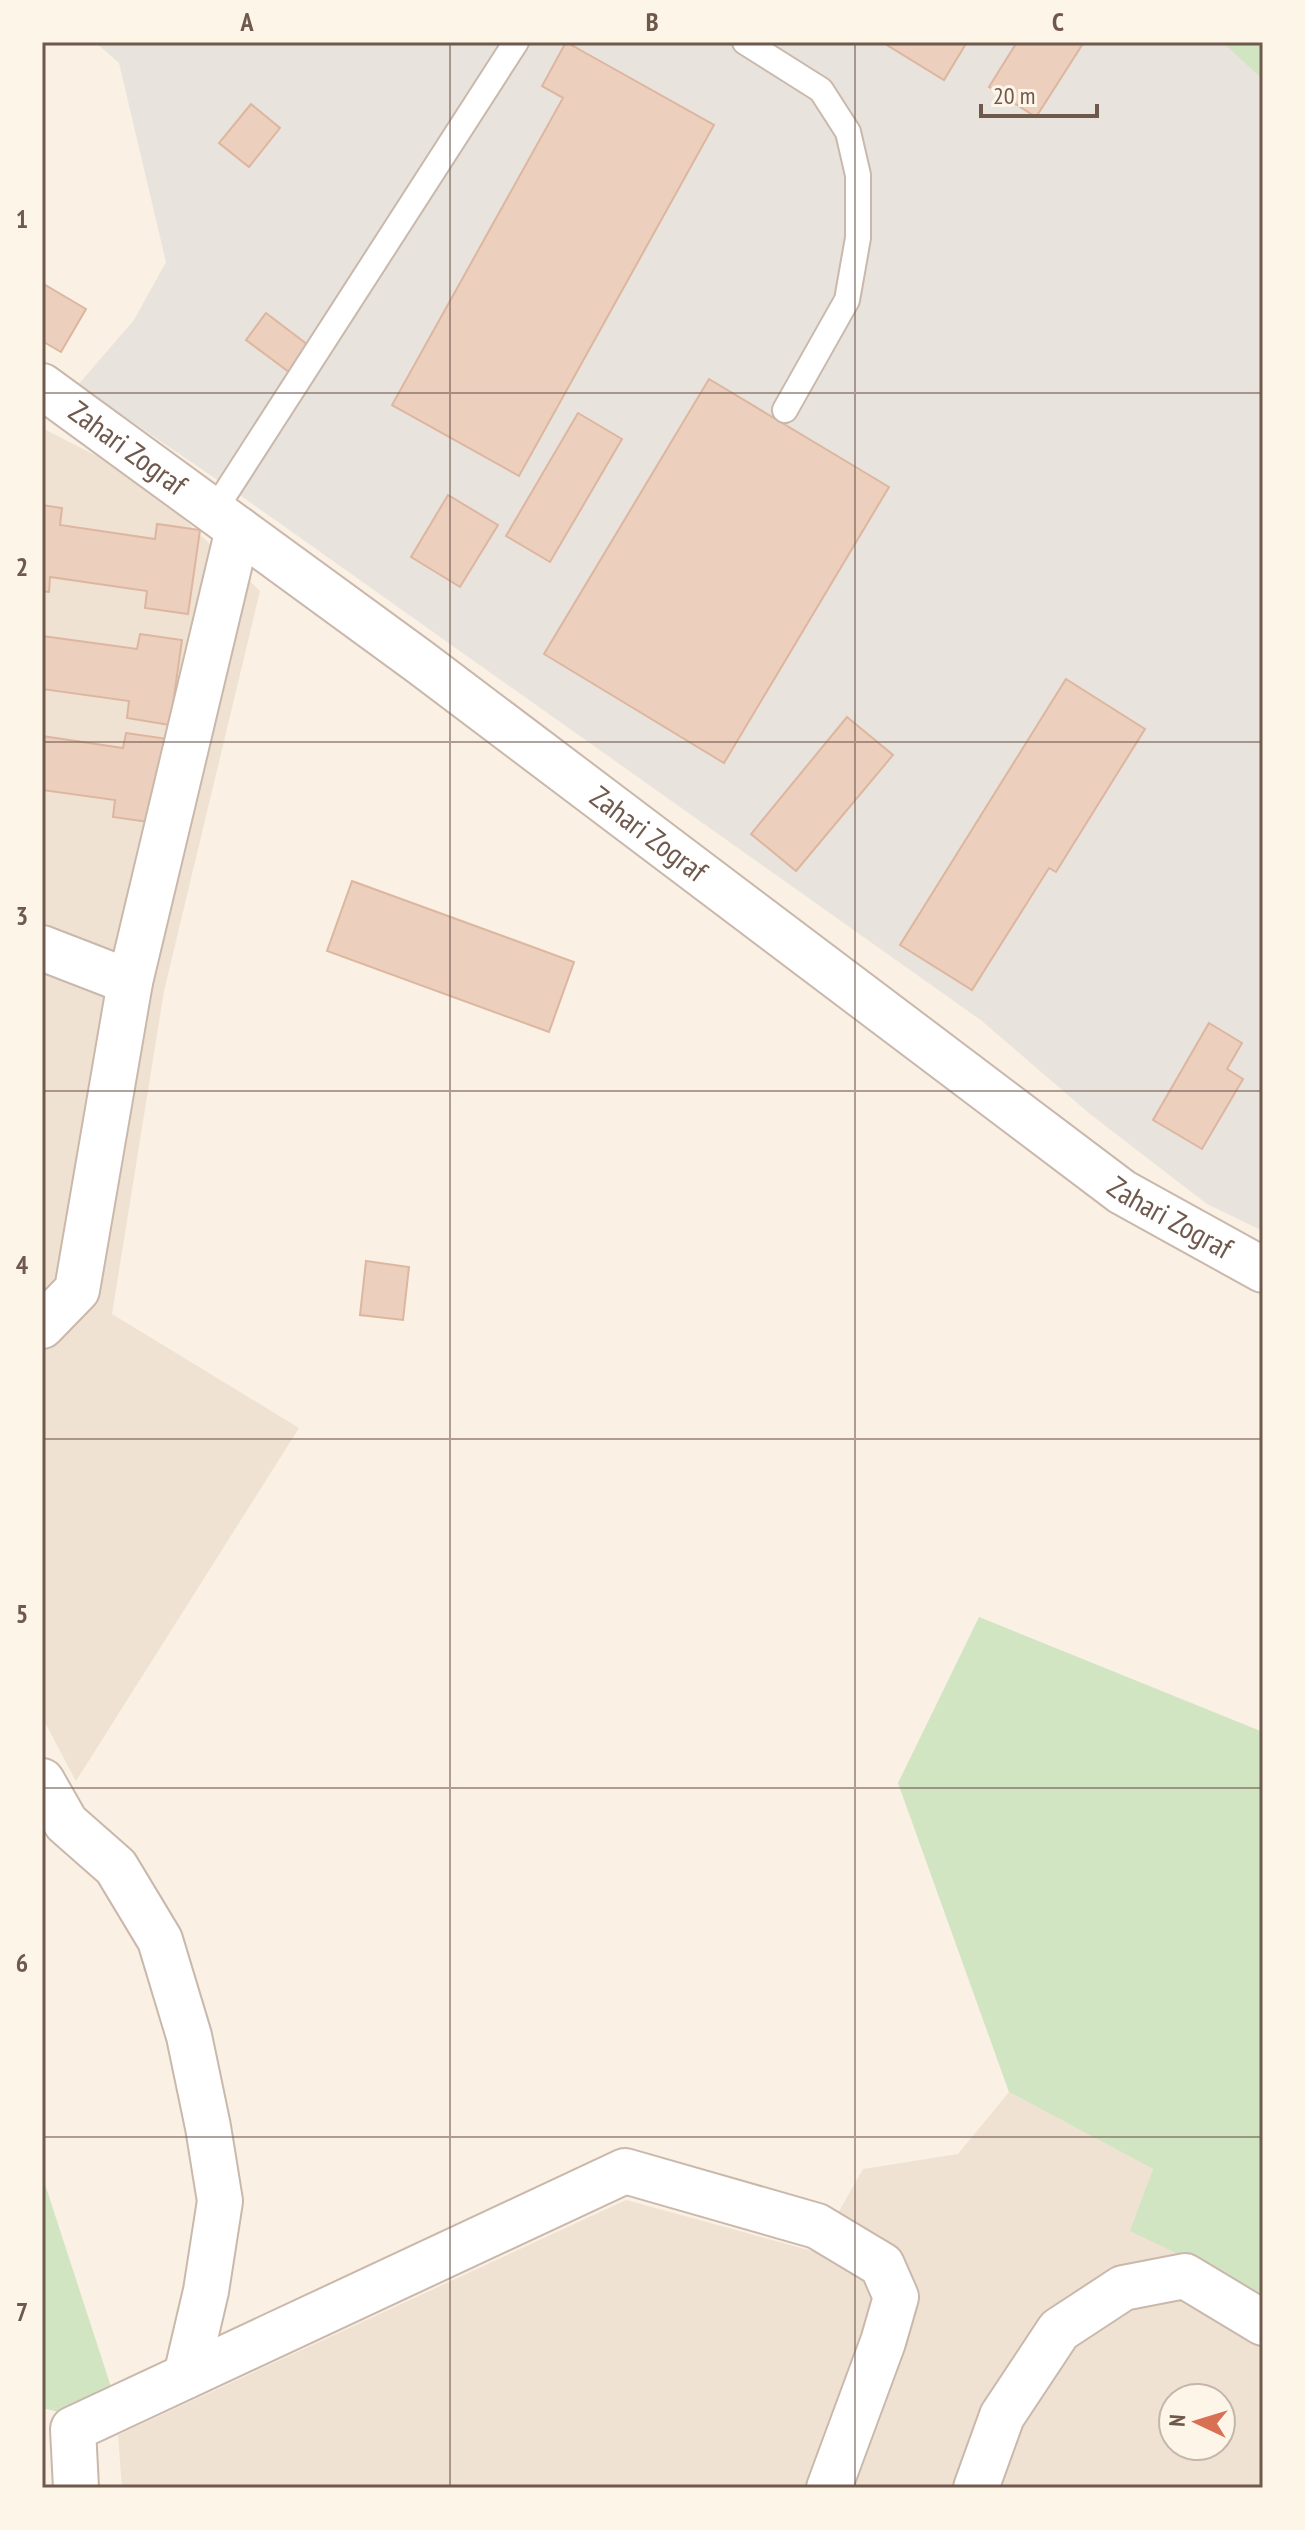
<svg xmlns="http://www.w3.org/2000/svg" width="1305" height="2530" font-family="'PT Sans Narrow',sans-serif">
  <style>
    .residential { fill: #f0e2d2; fill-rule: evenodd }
    .industrial { fill: #e9e3dd }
    .green { fill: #d1e5c3 }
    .building { fill: #eccfbd; stroke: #ddb69f; stroke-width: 2 }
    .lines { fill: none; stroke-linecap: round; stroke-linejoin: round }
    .lane-casing { stroke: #c9b8ab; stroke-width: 28 }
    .street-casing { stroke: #c9b8ab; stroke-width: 48 }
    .lane { stroke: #fff; stroke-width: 24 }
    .street { stroke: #fff; stroke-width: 44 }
    .grid { fill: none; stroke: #6f584c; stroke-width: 2; stroke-opacity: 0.55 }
    .labels { text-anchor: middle; stroke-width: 8; stroke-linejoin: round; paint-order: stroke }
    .street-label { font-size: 30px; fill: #6f584c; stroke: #fdf5e8 }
    .neatline { fill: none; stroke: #6f584c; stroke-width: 3 }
    .grid-label { font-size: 26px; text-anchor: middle; font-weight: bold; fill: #6f584c }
  </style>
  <rect width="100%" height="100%" fill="#faf0e3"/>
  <g class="residential">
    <path d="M 42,428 L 140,478 L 260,591 L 164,991 L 112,1314 L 299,1428 L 76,1781 L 42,1717 Z"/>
    <path d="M 1009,2092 L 1153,2169 L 1131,2231 L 1263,2295 L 1263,2488 L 122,2488 L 118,2435 L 626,2200 L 816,2252 L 863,2169 L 958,2154 ZM 1173,2398 L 1221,2398 L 1221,2446 L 1173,2446 Z"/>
  </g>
  <path class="industrial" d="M 95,42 L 1222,42 L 1263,80 L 1263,1231 L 1207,1204 L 1090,1114 L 982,1021 L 247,500 L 78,385 L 134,320 L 166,262 L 119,63 Z"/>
  <g class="green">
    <path d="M 1222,42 L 1263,42 L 1263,80 Z"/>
    <path d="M 979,1617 L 1263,1732 L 1263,2295 L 1130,2231 L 1153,2169 L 1009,2092 L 898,1783 Z"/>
    <path d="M 42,2175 L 112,2390 L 59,2412 L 42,2408 Z"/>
  </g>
  <g class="building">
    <path d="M 566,42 L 714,125 L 519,476 L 392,405 L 563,98 L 542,86 Z"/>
    <path d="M 882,42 L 967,42 L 944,80 Z"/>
    <path d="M 1017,42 L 1084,42 L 1036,117 L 989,87 Z"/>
    <path d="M 251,104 L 280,128 L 249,167 L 219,143 Z"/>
    <path d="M 42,283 L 86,309 L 61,352 L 42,341 Z"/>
    <path d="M 266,313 L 312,348 L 293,375 L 246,340 Z"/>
    <path d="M 709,379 L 889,487 L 724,763 L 544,654 Z"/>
    <path d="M 578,413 L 622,439 L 550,562 L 506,536 Z"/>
    <path d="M 448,495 L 498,525 L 460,587 L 411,557 Z"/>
    <path d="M 42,505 L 62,508 L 60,525 L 155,539 L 157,524 L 200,530 L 188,614 L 145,608 L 147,591 L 50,577 L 49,592 L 42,591 Z"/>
    <path d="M 140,634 L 182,640 L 170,725 L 127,718 L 129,701 L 42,689 L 42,636 L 137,649 Z"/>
    <path d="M 1066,679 L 1145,729 L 1056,872 L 1049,868 L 972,990 L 900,945 Z"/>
    <path d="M 847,717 L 893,755 L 796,871 L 751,834 Z"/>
    <path d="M 126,733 L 168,739 L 156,823 L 113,817 L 115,800 L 42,790 L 42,736 L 123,748 Z"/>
    <path d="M 352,881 L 574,962 L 549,1032 L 327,951 Z"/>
    <path d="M 1209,1023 L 1242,1043 L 1227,1069 L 1243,1079 L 1202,1149 L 1153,1120 Z"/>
    <path d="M 366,1261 L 409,1267 L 403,1320 L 360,1315 Z"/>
  </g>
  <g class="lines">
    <g class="lane-casing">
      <g id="lane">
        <path d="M 745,42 L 821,90 L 848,132 L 858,175 L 858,238 L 847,300 L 785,410"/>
        <path d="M 214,511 L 516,42"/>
      </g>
    </g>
    <g class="street-casing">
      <g id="street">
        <path id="s1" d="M 42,386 L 420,662 L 1122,1192 L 1263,1270"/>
        <path d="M 42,948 L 130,982"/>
        <path d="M 42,1326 L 77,1290 L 130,982 L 238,529"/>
        <path d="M 42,1781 L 66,1823 L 116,1867 L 160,1940 L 189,2036 L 208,2127 L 220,2201 L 206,2291 L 186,2376"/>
        <path d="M 76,2488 L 73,2429 L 625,2171 L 817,2226 L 882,2265 L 896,2297 L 883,2342 L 829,2488"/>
        <path d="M 976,2488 L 1002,2416 L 1059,2330 L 1123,2288 L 1185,2276 L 1263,2323"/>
      </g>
    </g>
    <use href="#lane" class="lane"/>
    <use href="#street" class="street"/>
  </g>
  <path class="grid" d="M 450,42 L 450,2488M 855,42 L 855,2488M 42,393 L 1263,393M 42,742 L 1263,742M 42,1091 L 1263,1091M 42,1439 L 1263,1439M 42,1788 L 1263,1788M 42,2137 L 1263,2137"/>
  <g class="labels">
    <g class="street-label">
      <text dy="10" stroke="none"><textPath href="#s1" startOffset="106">Zahari Zograf</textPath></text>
      <text dy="10" stroke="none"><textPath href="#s1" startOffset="754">Zahari Zograf</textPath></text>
      <text dy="10" stroke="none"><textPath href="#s1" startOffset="1402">Zahari Zograf</textPath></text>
    </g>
  </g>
  <rect width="1305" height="2530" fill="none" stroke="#fdf5e8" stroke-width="88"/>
  <g transform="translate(1197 2422) rotate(274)"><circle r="38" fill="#fdf5e8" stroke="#c4b6aa" stroke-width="2"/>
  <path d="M0-6L14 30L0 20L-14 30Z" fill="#d87053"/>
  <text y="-12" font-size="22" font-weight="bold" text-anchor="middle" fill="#6f584c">N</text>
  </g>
  <path d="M981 104v12h116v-12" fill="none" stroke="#6f584c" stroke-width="4"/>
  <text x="993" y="104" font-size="24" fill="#6f584c" stroke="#fdf5e8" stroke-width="6" paint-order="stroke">20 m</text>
  <rect x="44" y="44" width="1217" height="2442" class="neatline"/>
  <g class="grid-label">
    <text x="247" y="31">A</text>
    <text x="652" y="31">B</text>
    <text x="1058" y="31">C</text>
    <text x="22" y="228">1</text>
    <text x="22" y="576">2</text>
    <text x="22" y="925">3</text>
    <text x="22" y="1274">4</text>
    <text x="22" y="1623">5</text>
    <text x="22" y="1972">6</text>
    <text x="22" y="2321">7</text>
  </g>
</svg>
